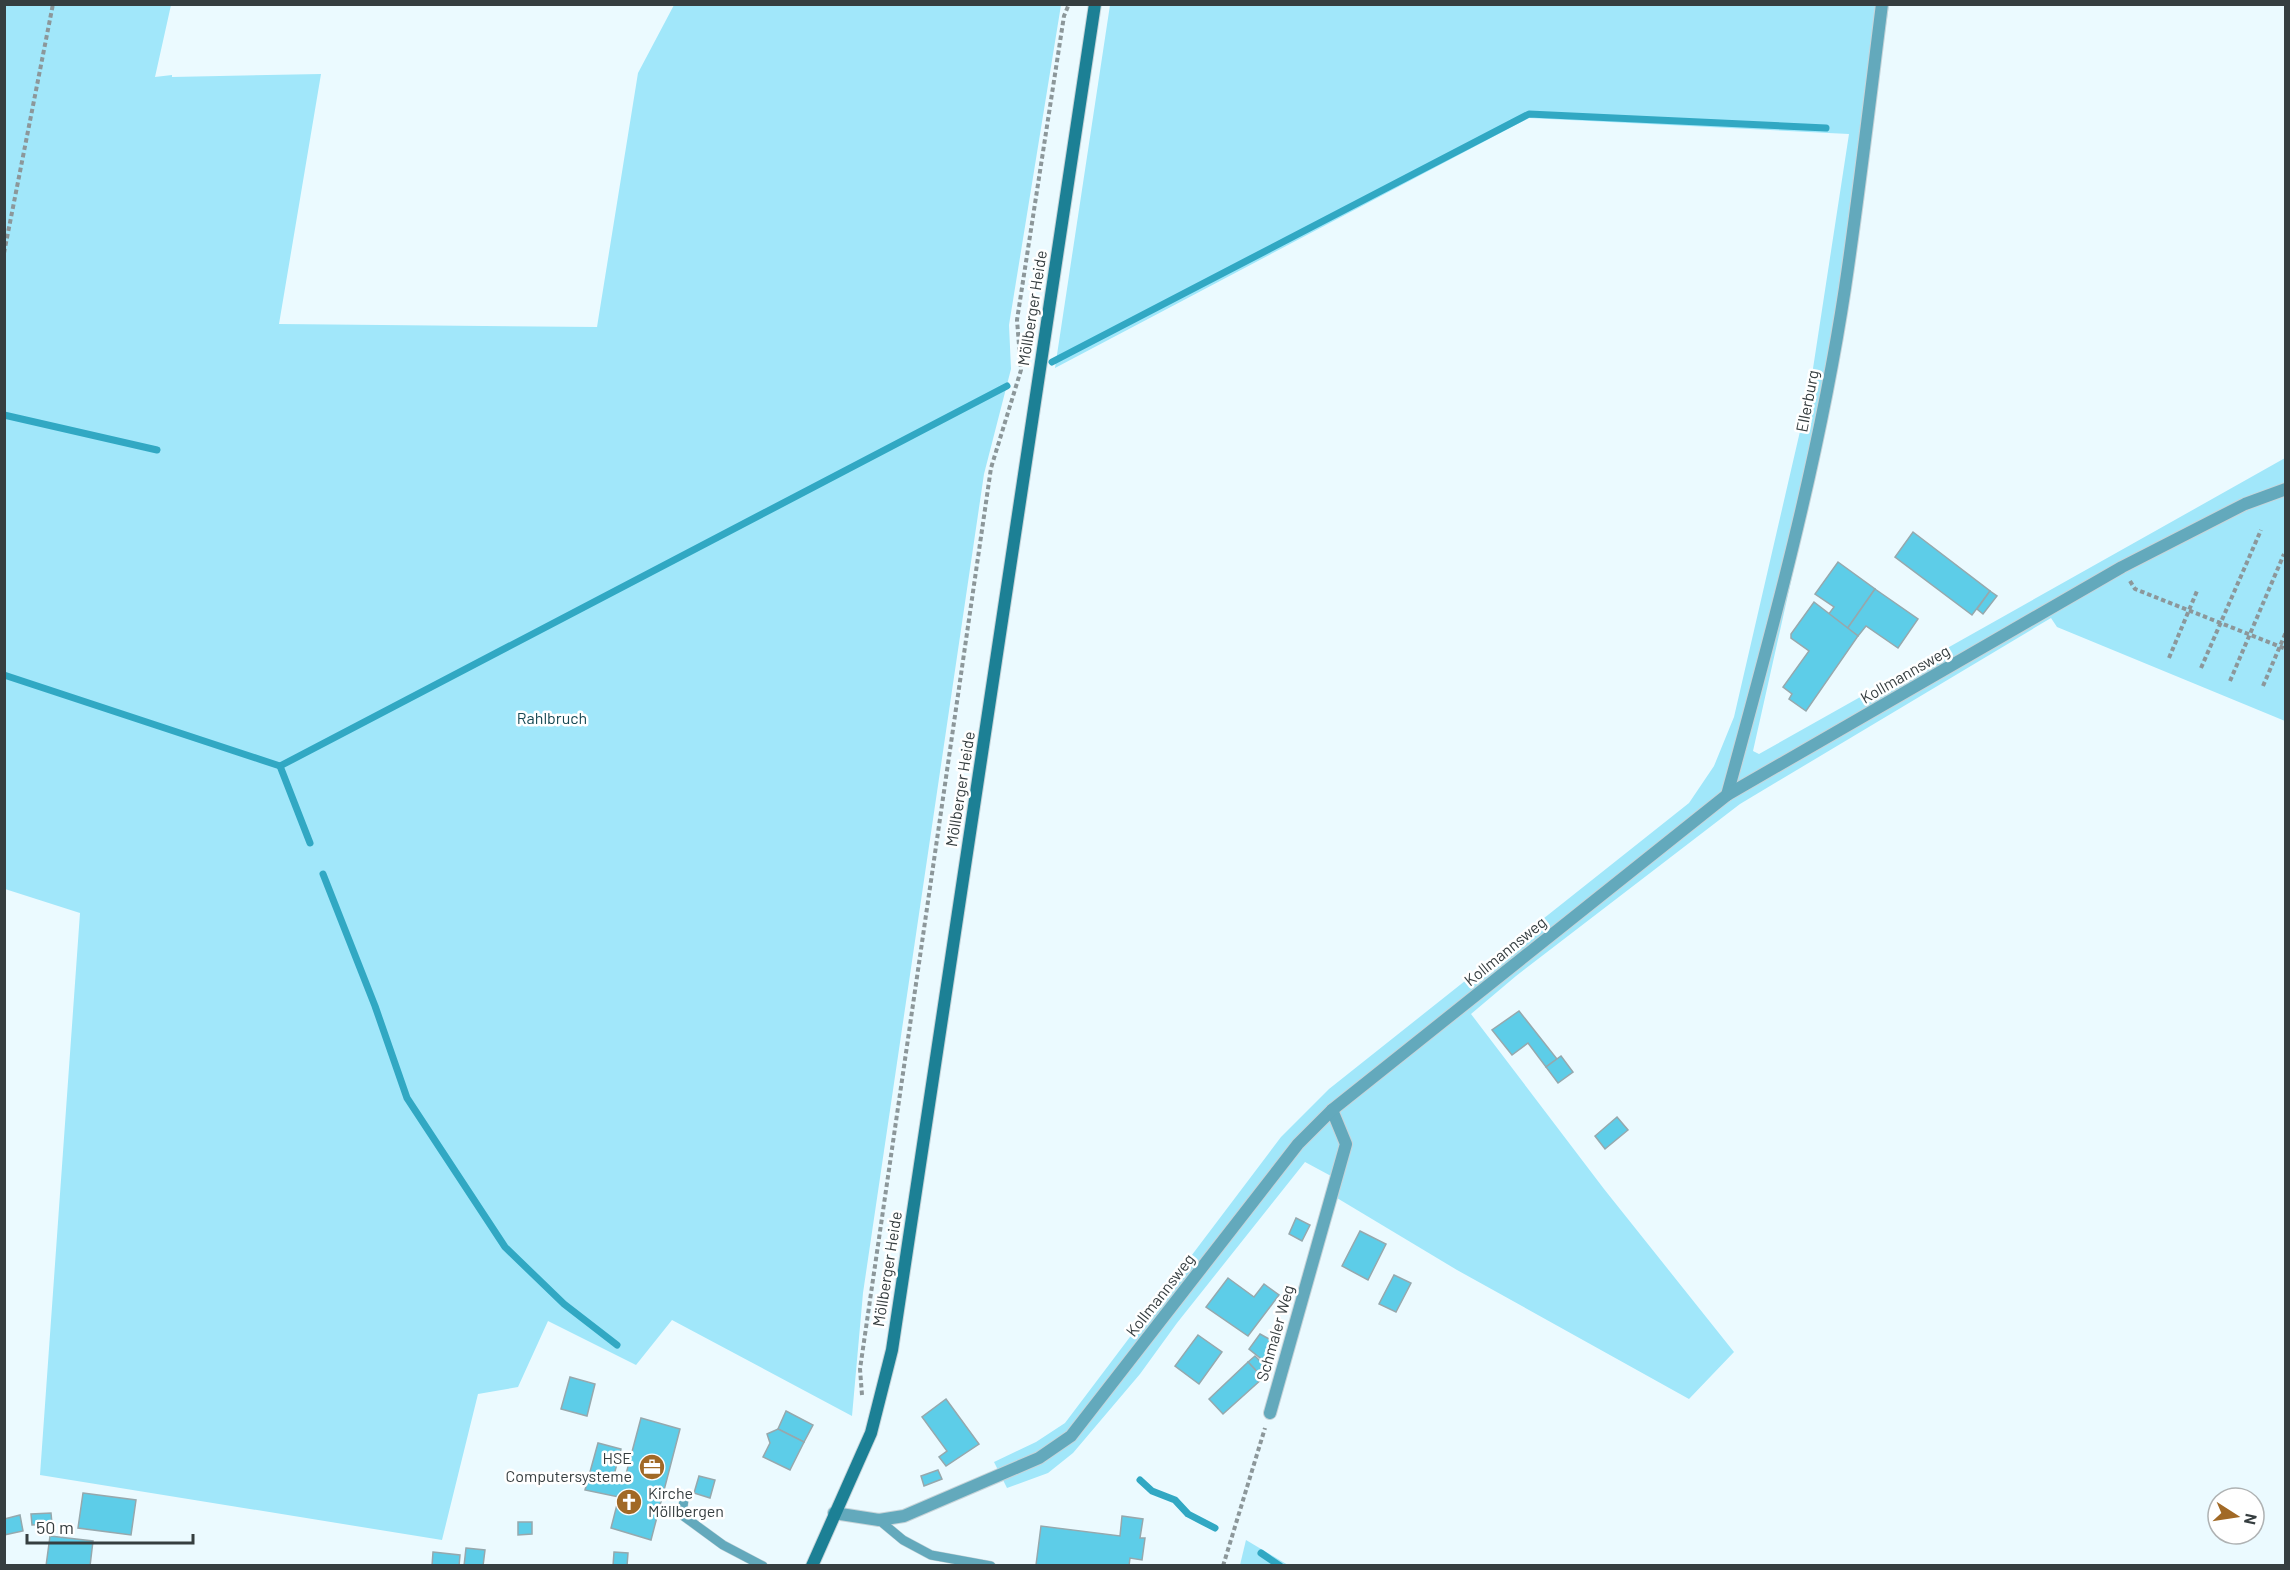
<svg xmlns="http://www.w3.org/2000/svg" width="2290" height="1570" font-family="Barlow,sans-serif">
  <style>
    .green { fill: #a1e7fa }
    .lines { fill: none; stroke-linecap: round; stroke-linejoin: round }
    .stream { stroke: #31a8c3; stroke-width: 7 }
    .building { fill: #5dcde8; stroke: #96a8ad; stroke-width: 1.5 }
    .lane-casing { stroke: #c7d4d9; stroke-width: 10 }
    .street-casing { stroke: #c7d4d9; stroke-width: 14 }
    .secondary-casing { stroke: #c7d4d9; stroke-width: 14 }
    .path { stroke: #8c979a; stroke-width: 4; stroke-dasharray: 4.5 3; stroke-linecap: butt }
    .lane { stroke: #63a9bc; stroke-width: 9 }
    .street { stroke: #63a9bc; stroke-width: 12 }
    .secondary { stroke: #1c8095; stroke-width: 12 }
    .labels { text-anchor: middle; stroke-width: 5; stroke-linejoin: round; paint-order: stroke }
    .street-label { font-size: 16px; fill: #363e40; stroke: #fff }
    .park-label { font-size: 16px; fill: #174954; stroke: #fff }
    .poi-label { font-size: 16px; fill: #363e40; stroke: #fff; text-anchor: end }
  </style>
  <rect width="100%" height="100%" fill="#ebfaff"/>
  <g class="green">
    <path d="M 5,4 L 171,5 L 155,77 L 172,75 L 172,77 L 321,74 L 279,324 L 597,327 L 638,73 L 674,5 L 1061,5 L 1009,325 L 1011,369 L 984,474 L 863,1293 L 852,1416 L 672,1320 L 636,1365 L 548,1321 L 518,1387 L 478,1394 L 442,1540 L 40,1475 L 80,913 L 5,889 Z"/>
    <path d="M 1110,5 L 1889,5 L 1833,394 L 1753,751 L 1759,754 L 2285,458 L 2285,721 L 2057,627 L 2051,618 L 1740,804 L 1516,976 L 1471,1014 L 1604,1189 L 1734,1352 L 1689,1399 L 1457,1270 L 1327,1192 L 1331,1176 L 1305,1162 L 1177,1323 L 1140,1374 L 1073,1453 L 1048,1473 L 1007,1488 L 994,1462 L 1036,1442 L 1065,1423 L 1281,1137 L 1329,1089 L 1689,803 L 1714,766 L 1734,717 L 1810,388 L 1849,134 L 1529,118 L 1055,368 Z"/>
    <path d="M 1246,1540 L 1288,1565 L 1240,1565 Z"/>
  </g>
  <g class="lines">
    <g class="stream">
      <path d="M 1052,362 L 1529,114 L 1826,128"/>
      <path d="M 4,415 L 157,450"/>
      <path d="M 4,675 L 280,766 L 1007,386"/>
      <path d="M 280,766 L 310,843"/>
      <path d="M 323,874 L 375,1006 L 407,1098 L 505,1247 L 564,1304 L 617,1345"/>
      <path d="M 1140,1480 L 1152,1491 L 1175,1500 L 1188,1514 L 1215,1528"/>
      <path d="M 1261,1553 L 1280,1566"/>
    </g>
  </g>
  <g class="building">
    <path d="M 1913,532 L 1990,591 L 1972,615 L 1895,557 Z"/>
    <path d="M 1838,562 L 1875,589 L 1847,629 L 1828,615 L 1834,607 L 1815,594 Z"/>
    <path d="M 1875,589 L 1918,619 L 1898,648 L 1866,626 L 1858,636 L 1847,629 Z"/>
    <path d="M 1990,591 L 1997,596 L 1983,614 L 1977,609 Z"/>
    <path d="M 1814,602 L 1858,636 L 1806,711 L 1789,699 L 1792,694 L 1783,687 L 1809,651 L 1791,638 L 1791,634 Z"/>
    <path d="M 1519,1011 L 1557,1059 L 1546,1067 L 1528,1043 L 1512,1055 L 1492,1030 Z"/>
    <path d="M 1561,1056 L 1573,1072 L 1558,1083 L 1546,1067 Z"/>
    <path d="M 1617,1117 L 1628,1130 L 1605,1149 L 1595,1136 Z"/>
    <path d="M 1296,1218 L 1310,1225 L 1302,1241 L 1289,1234 Z"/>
    <path d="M 1360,1231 L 1386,1244 L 1368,1280 L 1342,1266 Z"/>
    <path d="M 1394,1275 L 1411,1283 L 1396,1312 L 1379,1304 Z"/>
    <path d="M 1228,1278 L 1254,1297 L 1264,1284 L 1279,1295 L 1248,1336 L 1206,1307 Z"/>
    <path d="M 1260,1334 L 1278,1344 L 1265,1362 L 1249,1349 Z"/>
    <path d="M 1198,1335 L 1222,1352 L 1199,1384 L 1175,1366 Z"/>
    <path d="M 1255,1356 L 1270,1371 L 1262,1377 L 1248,1362 Z"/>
    <path d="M 1248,1362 L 1263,1378 L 1223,1414 L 1209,1399 Z"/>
    <path d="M 570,1377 L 595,1384 L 587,1416 L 561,1409 Z"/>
    <path d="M 946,1399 L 979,1444 L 946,1466 L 939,1457 L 947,1451 L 922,1417 Z"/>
    <path d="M 786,1411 L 813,1425 L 804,1442 L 778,1429 Z"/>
    <path d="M 641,1418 L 680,1429 L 651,1540 L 611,1528 L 619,1497 L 585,1490 L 598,1443 L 621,1449 L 614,1475 L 625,1478 Z"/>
    <path d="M 778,1429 L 804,1442 L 790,1470 L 763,1457 L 770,1443 L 767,1434 Z"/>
    <path d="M 938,1470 L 942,1479 L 924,1486 L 921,1476 Z"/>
    <path d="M 699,1476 L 715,1480 L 710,1498 L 694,1493 Z"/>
    <path d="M 83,1493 L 136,1500 L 131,1535 L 78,1528 Z"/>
    <path d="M 51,1513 L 52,1524 L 32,1525 L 31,1514 Z"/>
    <path d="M 20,1515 L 23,1531 L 4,1535 L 4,1519 Z"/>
    <path d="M 1122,1516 L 1143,1519 L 1140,1538 L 1145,1538 L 1142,1560 L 1130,1558 L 1129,1566 L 1036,1565 L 1041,1526 L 1120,1536 Z"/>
    <path d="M 518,1522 L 532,1522 L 532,1534 L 518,1535 Z"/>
    <path d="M 50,1536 L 93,1541 L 90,1566 L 46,1566 Z"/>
    <path d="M 466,1548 L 485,1550 L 483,1566 L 464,1566 Z"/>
    <path d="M 433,1552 L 460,1555 L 459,1566 L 432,1566 Z"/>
    <path d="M 614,1552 L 628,1553 L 627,1566 L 613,1566 Z"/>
  </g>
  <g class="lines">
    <g class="lane-casing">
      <g id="lane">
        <path d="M 684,1499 L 682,1515 L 723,1545 L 763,1566"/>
        <path d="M 879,1520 L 903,1540 L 931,1555 L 991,1566"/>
      </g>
    </g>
    <g class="street-casing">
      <g id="street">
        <path d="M 1727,795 C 1773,628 1819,459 1845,288 C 1859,194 1870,99 1882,4"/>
        <path d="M 1270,1413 L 1346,1144 L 1332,1110"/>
        <path d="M 834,1513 L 879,1520 L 904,1516 L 1039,1458 L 1071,1436 L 1298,1144 L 1332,1110 L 1727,795 L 2122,567 L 2245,504 L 2286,489"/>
      </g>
    </g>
    <g class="secondary-casing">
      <path id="secondary" d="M 812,1566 L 871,1433 L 892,1350 L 1095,4"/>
    </g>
    <g class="path">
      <path d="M 4,253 L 53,4"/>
      <path d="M 2130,581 L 2135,589 L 2286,649"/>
      <path d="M 2169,658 L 2197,591"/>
      <path d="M 2201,668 L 2261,530"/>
      <path d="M 2230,681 L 2284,554"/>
      <path d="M 2263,686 L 2286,632"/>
      <path d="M 862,1395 L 860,1369 L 991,468 L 1021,370 L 1017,320 L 1064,16 L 1069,4"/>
      <path d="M 1223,1566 L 1265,1428"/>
    </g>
    <use href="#lane" class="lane"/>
    <use href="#street" class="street"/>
    <use href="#secondary" class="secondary"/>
  </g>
  <defs>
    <g id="office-disc" transform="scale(1.35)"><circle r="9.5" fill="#a16926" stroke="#fff"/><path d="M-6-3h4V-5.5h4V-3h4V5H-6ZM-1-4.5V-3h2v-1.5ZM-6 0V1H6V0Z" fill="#fff"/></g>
    <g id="church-disc" transform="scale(1.35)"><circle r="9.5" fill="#a16926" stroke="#fff"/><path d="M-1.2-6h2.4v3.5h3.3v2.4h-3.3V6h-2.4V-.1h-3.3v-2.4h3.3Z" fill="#fff"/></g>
  </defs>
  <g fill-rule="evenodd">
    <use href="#office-disc" x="652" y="1467"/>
    <use href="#church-disc" x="629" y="1502"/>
  </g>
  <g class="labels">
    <g class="street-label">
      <text transform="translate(1032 308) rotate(-81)" y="6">Möllberger Heide</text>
      <text transform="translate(1807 401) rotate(-79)" y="6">Ellerburg</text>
      <text transform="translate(1905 674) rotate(-30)" y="6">Kollmannsweg</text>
      <text transform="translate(960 789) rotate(-81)" y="6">Möllberger Heide</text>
      <text transform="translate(1505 951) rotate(-39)" y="6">Kollmannsweg</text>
      <text transform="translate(887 1269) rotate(-81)" y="6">Möllberger Heide</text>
      <text transform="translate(1160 1295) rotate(-52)" y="6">Kollmannsweg</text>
      <text transform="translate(1275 1333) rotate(-74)" y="6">Schmaler Weg</text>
    </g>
    <g class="park-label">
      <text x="552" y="724">Rahlbruch</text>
    </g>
    <g class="poi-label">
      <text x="632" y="1464">HSE<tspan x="632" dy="18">Computersysteme</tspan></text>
      <text x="648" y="1499" text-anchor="start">Kirche<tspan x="648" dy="18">Möllbergen</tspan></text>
    </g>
  </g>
  <rect width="2290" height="1570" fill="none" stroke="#363e40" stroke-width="12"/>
  <g transform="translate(2236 1516) rotate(102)"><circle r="28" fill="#ffffff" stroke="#afb2b3" stroke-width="1.5"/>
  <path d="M0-4.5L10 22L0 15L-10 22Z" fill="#a16926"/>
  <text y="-9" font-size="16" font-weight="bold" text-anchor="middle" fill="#363e40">N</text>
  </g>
  <path d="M27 1534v9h166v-9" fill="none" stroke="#363e40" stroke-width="3"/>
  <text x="36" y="1534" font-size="18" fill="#363e40" stroke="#ffffff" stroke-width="4.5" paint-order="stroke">50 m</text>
</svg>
